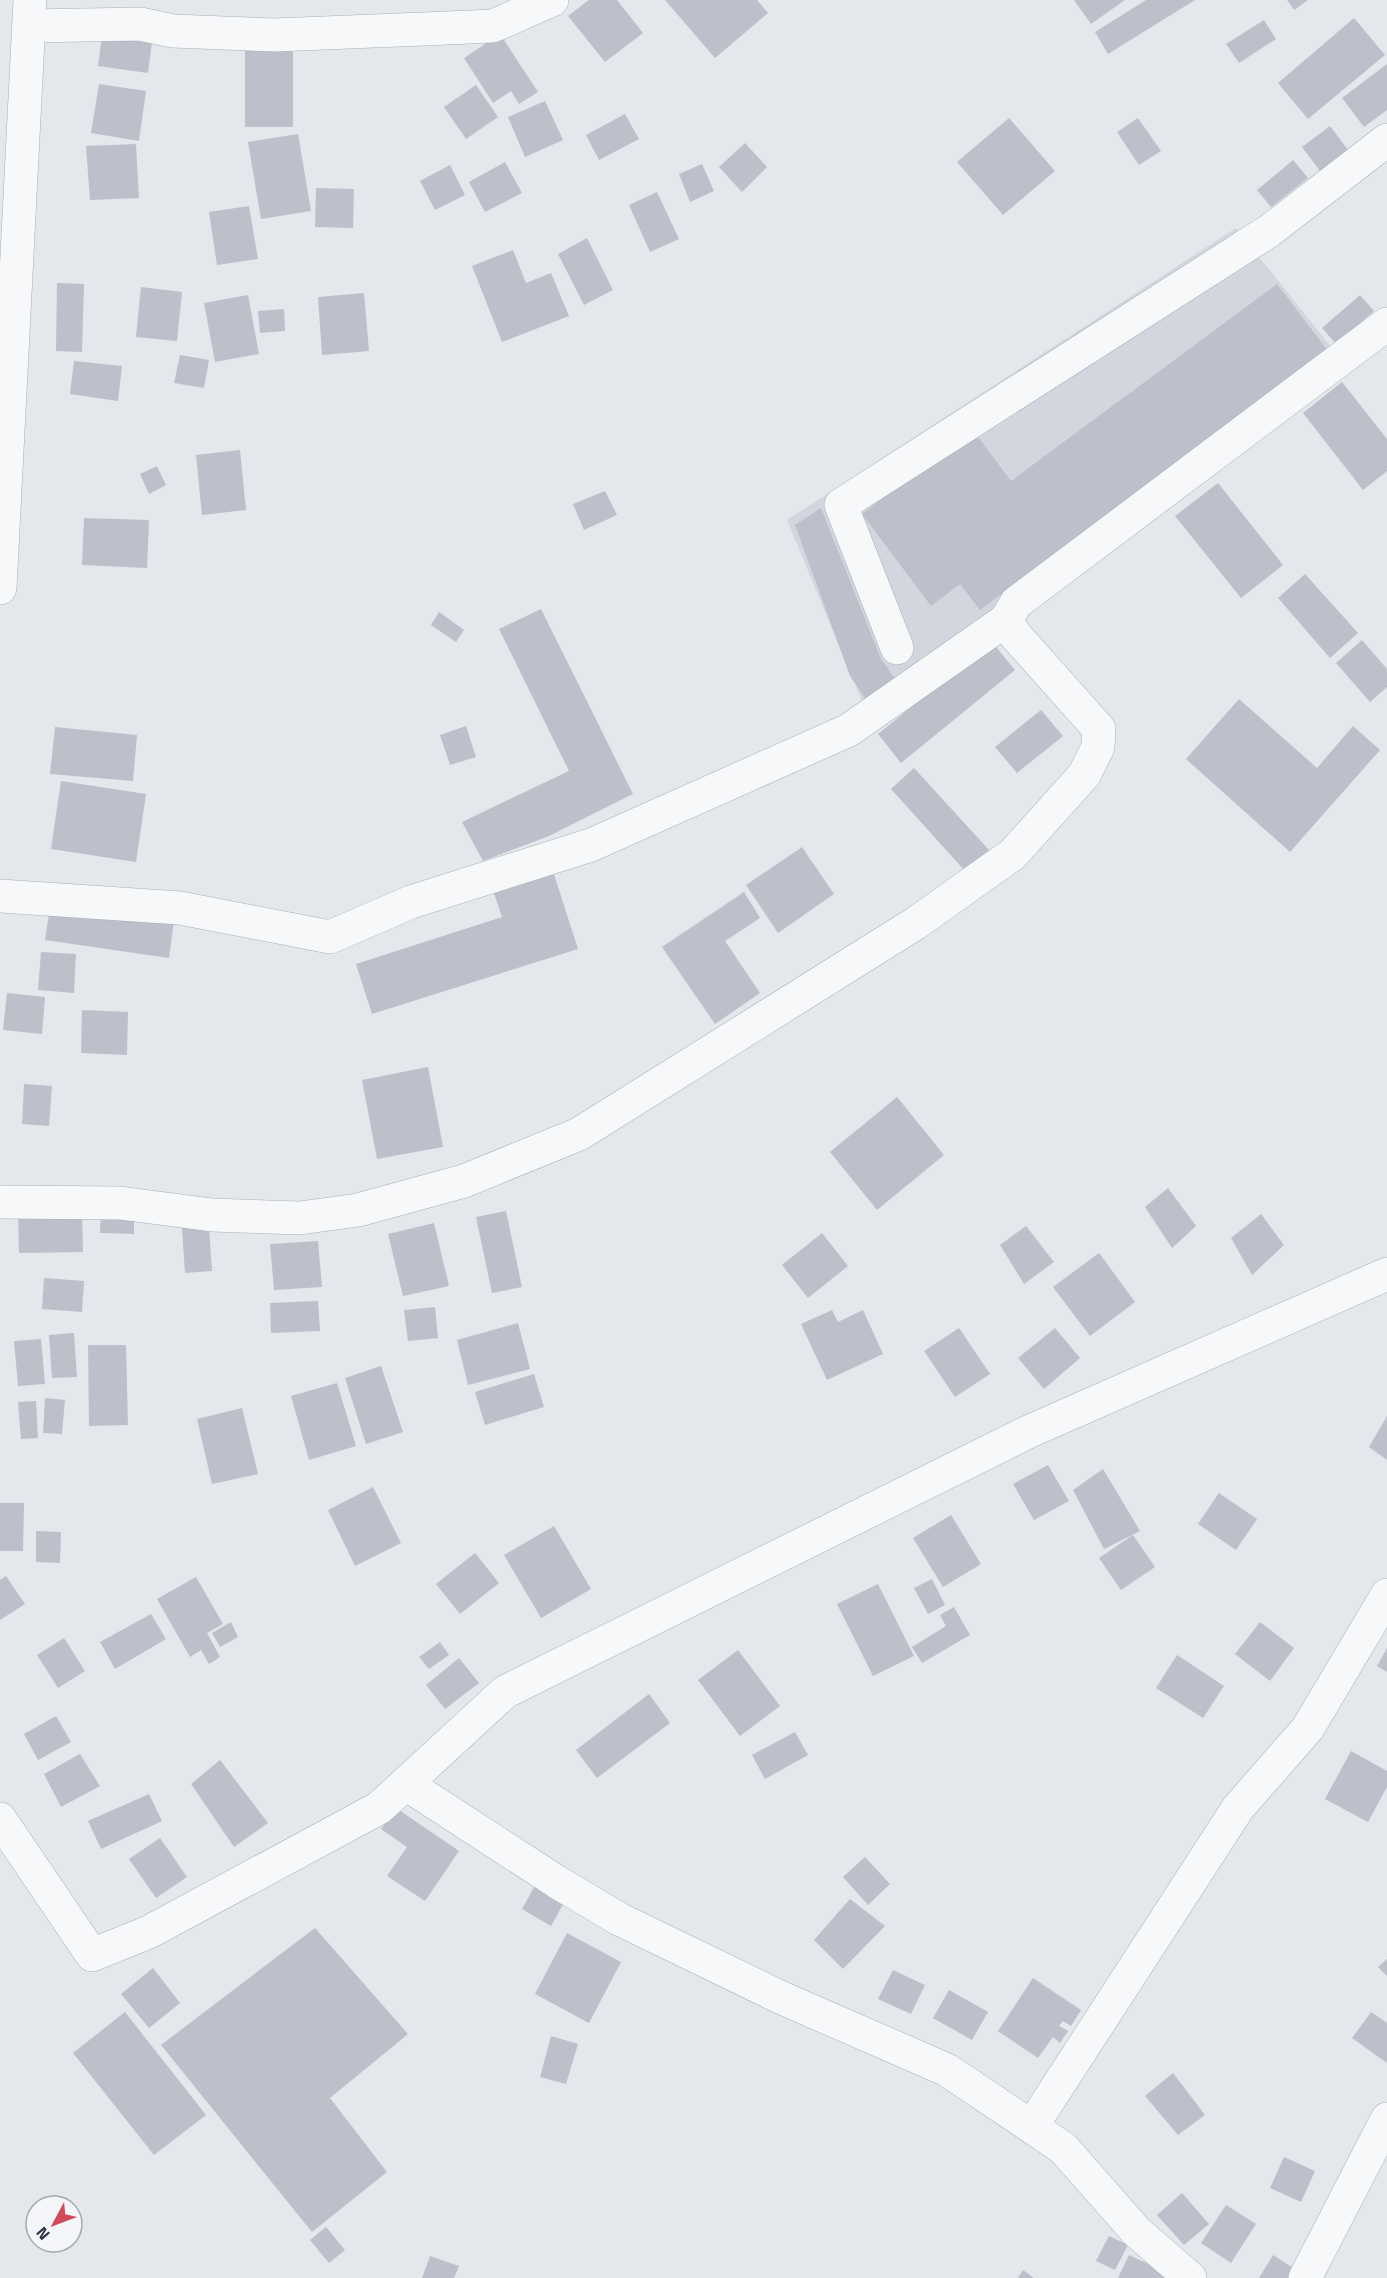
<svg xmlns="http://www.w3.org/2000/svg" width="1387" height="2278" font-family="'Titillium Web',sans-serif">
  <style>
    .built { fill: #d2d6de }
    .building { fill: #bbc0ca }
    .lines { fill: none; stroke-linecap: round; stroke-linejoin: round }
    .minor-casing { stroke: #a9aeb7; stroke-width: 34 }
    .minor { stroke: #f7f8fa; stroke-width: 33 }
  </style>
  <rect width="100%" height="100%" fill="#e4e7ec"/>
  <path class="built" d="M 1236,228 L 1335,352 L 864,706 L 787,520 Z"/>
  <g class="building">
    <path d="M 589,0 L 617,0 L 643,33 L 605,62 L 568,16 Z"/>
    <path d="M 665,0 L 757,0 L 768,13 L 715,58 Z"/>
    <path d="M 1074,0 L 1125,0 L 1091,24 Z"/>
    <path d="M 1146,0 L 1195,0 L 1108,54 L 1095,32 Z"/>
    <path d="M 1287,0 L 1308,0 L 1294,10 Z"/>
    <path d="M 1354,18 L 1385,55 L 1308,119 L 1278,83 Z"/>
    <path d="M 1264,20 L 1276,39 L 1239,63 L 1226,44 Z"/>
    <path d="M 103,28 L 153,34 L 148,73 L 98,66 Z"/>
    <path d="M 500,34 L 538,92 L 519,104 L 511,91 L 493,103 L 464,58 Z"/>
    <rect x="245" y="50" width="48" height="77"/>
    <path d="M 1387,64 L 1387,110 L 1364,127 L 1342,98 Z"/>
    <path d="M 99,84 L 146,91 L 139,141 L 91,133 Z"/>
    <path d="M 476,85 L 498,117 L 466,139 L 444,107 Z"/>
    <path d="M 545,101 L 563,140 L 525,157 L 508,117 Z"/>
    <path d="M 625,114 L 639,139 L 599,160 L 586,135 Z"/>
    <path d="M 1009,118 L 1055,171 L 1003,215 L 957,162 Z"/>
    <path d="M 1138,118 L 1161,151 L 1139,165 L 1117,132 Z"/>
    <path d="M 1330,126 L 1348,150 L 1320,171 L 1302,147 Z"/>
    <path d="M 298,134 L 311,211 L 261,219 L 248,142 Z"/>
    <path d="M 745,143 L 767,167 L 742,192 L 719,167 Z"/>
    <path d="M 136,144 L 139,198 L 90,200 L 86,146 Z"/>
    <path d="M 1293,160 L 1308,178 L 1271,207 L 1257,190 Z"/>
    <path d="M 505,162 L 522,193 L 485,212 L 469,182 Z"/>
    <path d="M 702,164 L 714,191 L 690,202 L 679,174 Z"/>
    <path d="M 450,165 L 465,195 L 435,210 L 420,181 Z"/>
    <path d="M 316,188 L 354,189 L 353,228 L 315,227 Z"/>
    <path d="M 657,192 L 679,239 L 650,252 L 629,205 Z"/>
    <path d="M 249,206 L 258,259 L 217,265 L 209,212 Z"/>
    <path d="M 587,238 L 613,290 L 584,305 L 558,254 Z"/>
    <path d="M 513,250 L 526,283 L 551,273 L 569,316 L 502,342 L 472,266 Z"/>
    <path d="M 57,283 L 84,284 L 82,352 L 56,351 Z"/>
    <path d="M 1277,284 L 1328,351 L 980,610 L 960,584 L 931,606 L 862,514 L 973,430 L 1011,481 Z"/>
    <path d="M 141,287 L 182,292 L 177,341 L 136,337 Z"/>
    <path d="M 364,293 L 369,351 L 322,355 L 318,297 Z"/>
    <path d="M 248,295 L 259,354 L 215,362 L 204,303 Z"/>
    <path d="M 1360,295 L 1374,311 L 1336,344 L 1322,328 Z"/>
    <path d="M 284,309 L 285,331 L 260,333 L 258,311 Z"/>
    <path d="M 180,355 L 209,360 L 204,388 L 174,383 Z"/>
    <path d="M 74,361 L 122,366 L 118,401 L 70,394 Z"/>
    <path d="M 1342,382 L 1387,439 L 1387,471 L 1363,490 L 1303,413 Z"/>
    <path d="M 240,450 L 246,510 L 202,515 L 196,455 Z"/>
    <path d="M 157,466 L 166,485 L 149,494 L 140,474 Z"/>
    <path d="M 1218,483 L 1283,565 L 1241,598 L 1175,516 Z"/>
    <path d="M 605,491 L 617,515 L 584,530 L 573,504 Z"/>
    <path d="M 821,508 L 881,659 L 896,680 L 867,701 L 850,676 L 795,525 Z"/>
    <path d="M 84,518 L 149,520 L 147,568 L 82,565 Z"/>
    <path d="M 1305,574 L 1358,633 L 1330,658 L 1278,598 Z"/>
    <path d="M 541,609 L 633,794 L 549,836 L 483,861 L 462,822 L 569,771 L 499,629 Z"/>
    <path d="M 439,612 L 464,630 L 456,642 L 431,625 Z"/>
    <path d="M 1362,640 L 1387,669 L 1387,687 L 1370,702 L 1336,663 Z"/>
    <path d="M 992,642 L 1015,670 L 901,763 L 878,734 Z"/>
    <path d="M 1239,699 L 1317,768 L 1353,726 L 1380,750 L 1290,852 L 1186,759 Z"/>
    <path d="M 1041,710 L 1063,736 L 1017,773 L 995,747 Z"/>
    <path d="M 466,726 L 476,757 L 450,765 L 440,735 Z"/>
    <path d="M 55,727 L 137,735 L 133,781 L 50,774 Z"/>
    <path d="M 914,768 L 990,851 L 966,872 L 891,789 Z"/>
    <path d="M 61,781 L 146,794 L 136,862 L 51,849 Z"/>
    <path d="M 802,847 L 834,894 L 778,933 L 746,885 Z"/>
    <path d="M 551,865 L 578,949 L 372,1014 L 356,964 L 502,917 L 491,884 Z"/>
    <path d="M 744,892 L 760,918 L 725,941 L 760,993 L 715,1024 L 662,947 Z"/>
    <path d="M 51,901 L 174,920 L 169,958 L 45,940 Z"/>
    <path d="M 41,952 L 76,954 L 74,993 L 38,990 Z"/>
    <path d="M 7,993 L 45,997 L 42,1034 L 3,1030 Z"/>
    <path d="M 82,1010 L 128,1012 L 127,1055 L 81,1053 Z"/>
    <path d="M 428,1067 L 443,1147 L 377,1159 L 362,1080 Z"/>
    <path d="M 24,1084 L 52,1086 L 49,1126 L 22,1124 Z"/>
    <path d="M 897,1097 L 944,1155 L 877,1210 L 830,1152 Z"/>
    <path d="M 1168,1188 L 1196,1226 L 1172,1248 L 1145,1207 Z"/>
    <path d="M 82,1210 L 83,1252 L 19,1253 L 18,1211 Z"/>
    <path d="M 506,1211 L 522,1287 L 492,1293 L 476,1217 Z"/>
    <path d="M 101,1213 L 134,1214 L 134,1234 L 100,1233 Z"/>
    <path d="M 1261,1214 L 1284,1245 L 1252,1275 L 1231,1238 Z"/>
    <path d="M 434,1223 L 449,1286 L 403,1296 L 388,1234 Z"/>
    <path d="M 1026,1226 L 1054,1262 L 1024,1284 L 1000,1245 Z"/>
    <path d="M 209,1227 L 212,1271 L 185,1273 L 182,1228 Z"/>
    <path d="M 822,1233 L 848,1266 L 808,1298 L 782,1265 Z"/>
    <path d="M 318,1241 L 322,1287 L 274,1290 L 270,1244 Z"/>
    <path d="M 1099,1253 L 1135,1302 L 1090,1336 L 1053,1287 Z"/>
    <path d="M 44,1278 L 84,1281 L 82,1312 L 42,1309 Z"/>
    <path d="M 318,1301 L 320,1331 L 271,1333 L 270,1303 Z"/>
    <path d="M 435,1307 L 438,1338 L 408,1341 L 404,1310 Z"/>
    <path d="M 832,1310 L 838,1322 L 863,1310 L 883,1354 L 827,1380 L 801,1324 Z"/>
    <path d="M 518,1323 L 530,1369 L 468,1385 L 457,1340 Z"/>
    <path d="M 959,1328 L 990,1374 L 955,1397 L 924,1351 Z"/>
    <path d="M 1055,1328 L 1080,1358 L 1044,1389 L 1018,1358 Z"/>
    <path d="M 74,1333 L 77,1377 L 52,1378 L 49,1335 Z"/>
    <path d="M 41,1339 L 45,1384 L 18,1386 L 14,1341 Z"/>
    <path d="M 88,1345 L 126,1345 L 128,1425 L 89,1426 Z"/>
    <path d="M 381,1366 L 403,1432 L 366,1444 L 345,1378 Z"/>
    <path d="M 534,1374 L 544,1407 L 485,1425 L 475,1392 Z"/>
    <path d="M 337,1383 L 356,1446 L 309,1460 L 291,1396 Z"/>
    <path d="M 45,1398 L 65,1400 L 62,1434 L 43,1433 Z"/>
    <path d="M 36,1401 L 38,1438 L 21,1439 L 18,1402 Z"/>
    <path d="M 242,1408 L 258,1474 L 212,1484 L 197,1419 Z"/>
    <path d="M 1387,1416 L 1387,1460 L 1369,1447 Z"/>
    <path d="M 1048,1465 L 1069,1501 L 1034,1520 L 1013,1484 Z"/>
    <path d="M 1103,1469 L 1140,1531 L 1104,1549 L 1073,1490 Z"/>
    <path d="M 373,1487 L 401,1543 L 355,1566 L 328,1510 Z"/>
    <path d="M 1219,1493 L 1257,1519 L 1236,1550 L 1198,1524 Z"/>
    <path d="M 0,1503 L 24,1503 L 23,1551 L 0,1551 Z"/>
    <path d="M 951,1515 L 981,1564 L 943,1587 L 913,1538 Z"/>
    <path d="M 554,1526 L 591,1589 L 541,1618 L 504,1555 Z"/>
    <path d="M 36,1531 L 61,1532 L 60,1563 L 36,1562 Z"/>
    <path d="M 1133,1535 L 1155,1567 L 1121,1590 L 1099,1558 Z"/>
    <path d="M 475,1553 L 499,1583 L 460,1614 L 436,1584 Z"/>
    <path d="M 6,1576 L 25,1604 L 0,1620 L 0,1580 Z"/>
    <path d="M 196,1577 L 223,1624 L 207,1633 L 220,1657 L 209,1664 L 201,1650 L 190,1657 L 157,1599 Z"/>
    <path d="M 932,1579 L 945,1605 L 928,1614 L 914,1588 Z"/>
    <path d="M 878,1584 L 914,1656 L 873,1676 L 837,1604 Z"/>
    <path d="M 954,1607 L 970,1635 L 922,1663 L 912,1647 L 946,1626 L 940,1615 Z"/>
    <path d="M 151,1614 L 166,1639 L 115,1669 L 100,1642 Z"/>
    <path d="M 231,1622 L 238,1637 L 220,1647 L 212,1633 Z"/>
    <path d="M 1260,1622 L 1294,1648 L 1270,1681 L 1235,1654 Z"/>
    <path d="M 64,1638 L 85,1671 L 58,1688 L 37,1655 Z"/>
    <path d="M 440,1642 L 449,1655 L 429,1669 L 419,1657 Z"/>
    <path d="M 1387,1648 L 1387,1672 L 1377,1666 Z"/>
    <path d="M 738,1650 L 780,1706 L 740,1736 L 698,1680 Z"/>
    <path d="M 1177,1655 L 1224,1686 L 1203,1718 L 1156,1688 Z"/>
    <path d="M 459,1658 L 479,1683 L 445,1709 L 426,1685 Z"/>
    <path d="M 649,1694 L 670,1723 L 597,1778 L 576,1750 Z"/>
    <path d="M 56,1716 L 71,1742 L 38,1760 L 24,1734 Z"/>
    <path d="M 795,1732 L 808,1755 L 765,1779 L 752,1755 Z"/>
    <path d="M 1351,1751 L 1387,1771 L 1387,1787 L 1368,1822 L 1325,1799 Z"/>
    <path d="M 80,1754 L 100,1786 L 61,1807 L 44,1774 Z"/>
    <path d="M 220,1760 L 268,1823 L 234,1847 L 191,1784 Z"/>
    <path d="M 149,1794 L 162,1821 L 101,1849 L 88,1821 Z"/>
    <path d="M 396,1808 L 459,1851 L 425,1901 L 387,1876 L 407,1847 L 381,1829 Z"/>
    <path d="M 160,1838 L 187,1877 L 156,1898 L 129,1859 Z"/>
    <path d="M 865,1857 L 890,1884 L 868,1905 L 843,1877 Z"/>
    <path d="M 537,1882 L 566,1899 L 551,1926 L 522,1909 Z"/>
    <path d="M 850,1899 L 885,1926 L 843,1969 L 814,1940 Z"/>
    <path d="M 315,1928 L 408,2034 L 330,2098 L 387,2172 L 312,2232 L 161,2045 Z"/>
    <path d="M 567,1933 L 621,1962 L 589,2023 L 535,1994 Z"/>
    <path d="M 1387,1959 L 1387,1976 L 1378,1967 Z"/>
    <path d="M 153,1968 L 180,2003 L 149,2028 L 121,1994 Z"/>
    <path d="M 893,1970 L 925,1985 L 911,2014 L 878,1999 Z"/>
    <path d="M 1033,1978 L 1081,2010 L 1071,2026 L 1063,2021 L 1059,2026 L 1068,2031 L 1060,2043 L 1053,2037 L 1038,2058 L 998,2031 Z"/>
    <path d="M 949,1990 L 988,2012 L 972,2040 L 933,2018 Z"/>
    <path d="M 125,2012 L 206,2115 L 154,2155 L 73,2053 Z"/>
    <path d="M 1371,2012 L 1387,2023 L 1387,2063 L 1352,2038 Z"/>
    <path d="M 551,2036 L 578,2044 L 566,2084 L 540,2077 Z"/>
    <path d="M 1173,2073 L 1205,2115 L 1178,2135 L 1145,2096 Z"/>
    <path d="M 1284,2157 L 1315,2171 L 1301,2202 L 1270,2188 Z"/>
    <path d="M 1182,2193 L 1209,2224 L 1184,2245 L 1157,2215 Z"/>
    <path d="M 1226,2205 L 1256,2224 L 1231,2263 L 1201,2243 Z"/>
    <path d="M 326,2227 L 345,2250 L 329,2263 L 310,2240 Z"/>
    <path d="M 1109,2236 L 1128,2245 L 1115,2270 L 1096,2261 Z"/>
    <path d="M 1129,2255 L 1178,2278 L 1118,2278 Z"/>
    <path d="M 1273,2255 L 1304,2275 L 1302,2278 L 1259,2278 Z"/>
    <path d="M 430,2256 L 459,2266 L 454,2278 L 422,2278 Z"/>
    <path d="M 1023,2270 L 1034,2278 L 1018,2278 Z"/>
  </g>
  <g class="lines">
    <g class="minor-casing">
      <g id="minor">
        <path d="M 29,26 L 140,24 L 173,31 L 275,35 L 423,29 L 493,26 L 552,0"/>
        <path d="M 0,588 L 30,0"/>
        <path d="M 897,648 L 841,505 L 1269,231 L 1387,140"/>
        <path d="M 0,896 L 180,908 L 330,937 L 411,902 L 591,845 L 849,730 L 1006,620"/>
        <path d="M 0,1202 L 120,1203 L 212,1215 L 300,1218 L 358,1210 L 464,1181 L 579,1134 L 916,923 L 1013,854 L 1084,775 L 1098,747 L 1099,729 L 1016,636 L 1006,620 L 1016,603 L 1387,324"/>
        <path d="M 406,1784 L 557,1882 L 619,1919 L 782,1998 L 947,2070 L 1063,2148 L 1137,2232 L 1190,2278"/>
        <path d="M 0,1819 L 92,1955 L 149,1932 L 379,1808 L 505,1692 L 1028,1432 L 1387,1274"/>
        <path d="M 1032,2126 L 1238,1808 L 1308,1728 L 1387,1595"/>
        <path d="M 1305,2278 L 1387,2119"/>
      </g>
    </g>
    <use href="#minor" class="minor"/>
  </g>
  <g transform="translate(54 2224) rotate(229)"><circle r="28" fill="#f4f6f9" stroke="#a4a8b1" stroke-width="1.5"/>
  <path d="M0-4.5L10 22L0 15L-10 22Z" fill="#d1495b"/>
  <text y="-9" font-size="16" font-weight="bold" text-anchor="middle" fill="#2b3445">N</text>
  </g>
</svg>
